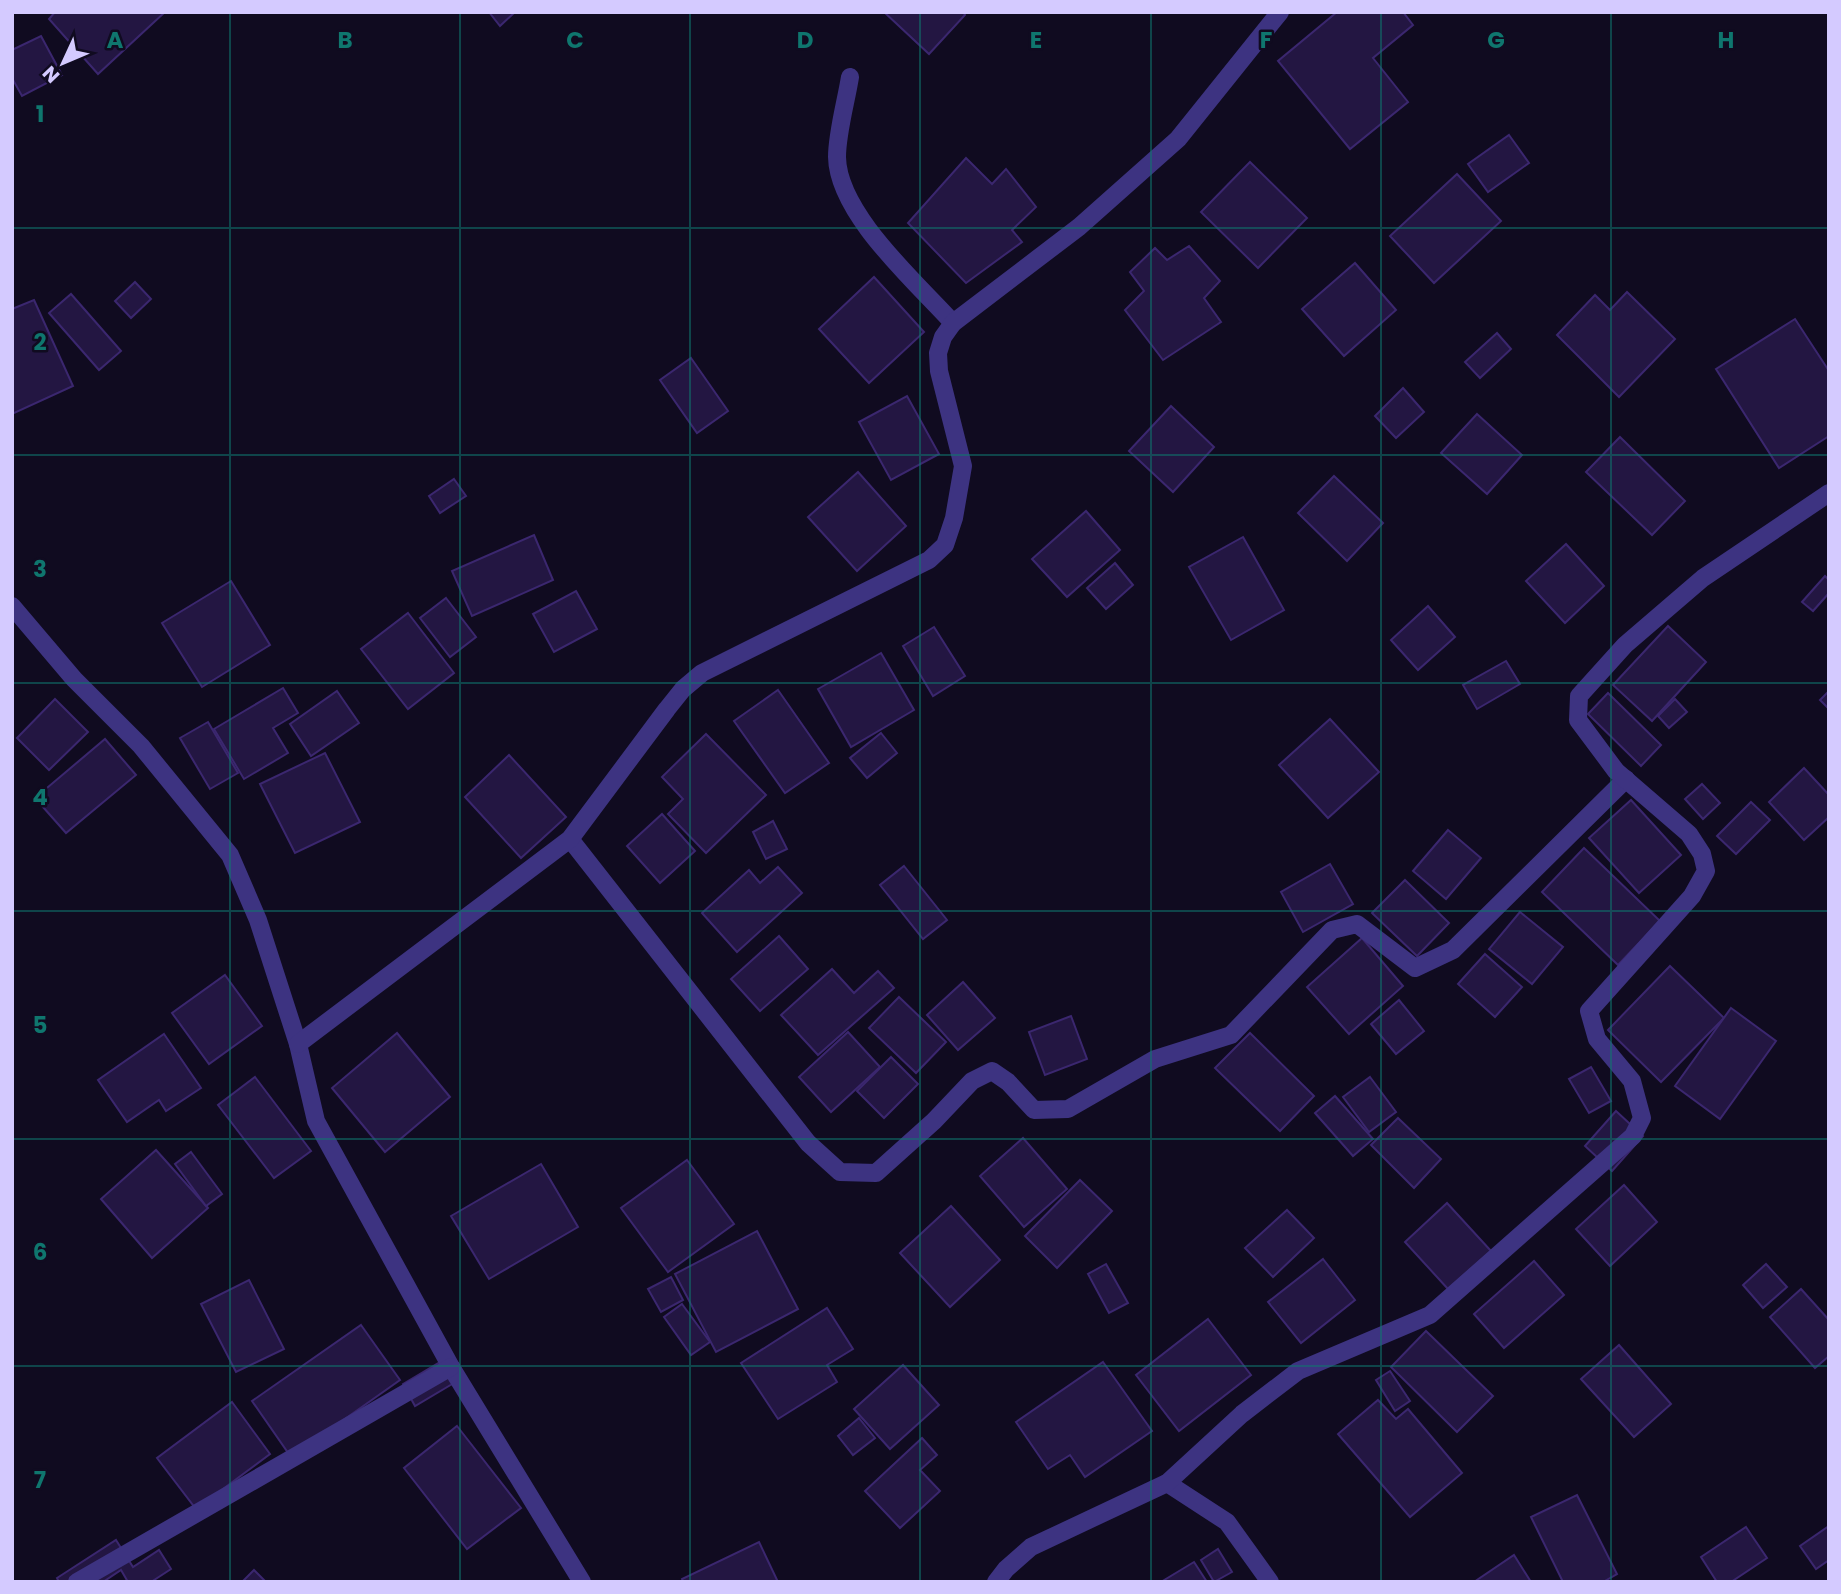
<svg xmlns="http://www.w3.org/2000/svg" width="1841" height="1594" font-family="Poppins,sans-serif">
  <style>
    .building { fill: #231642; stroke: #3b276f; stroke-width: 2 }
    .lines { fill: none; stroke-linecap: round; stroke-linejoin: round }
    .minor { stroke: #3d3381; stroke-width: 18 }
    .grid { fill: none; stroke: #0f766e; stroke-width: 2; stroke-opacity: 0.55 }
    .grid-label { font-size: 23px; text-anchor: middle; font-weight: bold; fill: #0f766e; stroke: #100b20; stroke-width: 5; stroke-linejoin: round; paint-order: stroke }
  </style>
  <rect width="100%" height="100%" fill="#100b20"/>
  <g class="building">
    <path d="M 55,12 L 165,12 L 98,74 L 49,19 Z"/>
    <path d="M 489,12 L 515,12 L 500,26 Z"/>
    <path d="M 884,12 L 963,12 L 965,15 L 929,54 Z"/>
    <path d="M 1337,12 L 1403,12 L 1413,25 L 1373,58 L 1408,102 L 1350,149 L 1278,61 Z"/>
    <path d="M 41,36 L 62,75 L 22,96 L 12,78 L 12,50 Z"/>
    <path d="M 1509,135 L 1529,163 L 1488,192 L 1468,164 Z"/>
    <path d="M 966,158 L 992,184 L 1006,169 L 1036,207 L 1012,230 L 1022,242 L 966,283 L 908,223 Z"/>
    <path d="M 1250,162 L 1307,218 L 1258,268 L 1201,212 Z"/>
    <path d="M 1457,174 L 1501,221 L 1434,283 L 1390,236 Z"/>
    <path d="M 1189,246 L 1220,281 L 1204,298 L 1221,322 L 1163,360 L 1125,310 L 1144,291 L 1130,272 L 1155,248 L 1167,260 Z"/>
    <path d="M 1355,263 L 1396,310 L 1344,356 L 1302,309 Z"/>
    <path d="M 874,277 L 924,332 L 869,383 L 819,329 Z"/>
    <path d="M 135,282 L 151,299 L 131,318 L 115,301 Z"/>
    <path d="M 1627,292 L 1675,339 L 1619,397 L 1557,335 L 1595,295 L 1610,310 Z"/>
    <path d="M 71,294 L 121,351 L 99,370 L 49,313 Z"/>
    <path d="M 34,300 L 73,386 L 12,414 L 12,309 Z"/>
    <path d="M 1795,319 L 1829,371 L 1829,436 L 1779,468 L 1716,369 Z"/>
    <path d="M 1497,333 L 1511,349 L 1480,378 L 1465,362 Z"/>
    <path d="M 691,358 L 728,411 L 697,433 L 660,380 Z"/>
    <path d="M 1403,388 L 1424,412 L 1396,438 L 1375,416 Z"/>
    <path d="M 907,396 L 939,454 L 891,480 L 859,422 Z"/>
    <path d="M 1171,406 L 1214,447 L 1173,492 L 1129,451 Z"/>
    <path d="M 1477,414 L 1522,455 L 1487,494 L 1441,453 Z"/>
    <path d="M 1620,437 L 1685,501 L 1652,535 L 1586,472 Z"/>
    <path d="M 858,472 L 906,526 L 857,571 L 808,517 Z"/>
    <path d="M 1334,476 L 1383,523 L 1347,561 L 1298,513 Z"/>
    <path d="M 454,479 L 466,496 L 440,513 L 429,496 Z"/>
    <path d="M 1086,511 L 1120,550 L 1067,597 L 1032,559 Z"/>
    <path d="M 534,535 L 553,580 L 472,616 L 452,571 Z"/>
    <path d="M 1243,537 L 1284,610 L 1231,640 L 1189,567 Z"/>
    <path d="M 1566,544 L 1604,586 L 1565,623 L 1526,581 Z"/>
    <path d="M 1115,563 L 1133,585 L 1106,609 L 1087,588 Z"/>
    <path d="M 1825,576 L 1829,580 L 1829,593 L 1813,611 L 1802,602 Z"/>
    <path d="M 231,581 L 270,645 L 202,687 L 162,623 Z"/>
    <path d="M 576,591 L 597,629 L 554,652 L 533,614 Z"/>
    <path d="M 446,598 L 476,637 L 450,657 L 420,618 Z"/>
    <path d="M 1428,606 L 1455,637 L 1418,670 L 1391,640 Z"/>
    <path d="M 408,613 L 454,673 L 408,709 L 361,649 Z"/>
    <path d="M 1668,626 L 1706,662 L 1652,721 L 1613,685 Z"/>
    <path d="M 934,627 L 965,676 L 933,696 L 903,646 Z"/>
    <path d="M 881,653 L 914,710 L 851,747 L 818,689 Z"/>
    <path d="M 1506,661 L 1520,684 L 1477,709 L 1463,685 Z"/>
    <path d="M 283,688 L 298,713 L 273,728 L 288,753 L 244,779 L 214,729 Z"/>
    <path d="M 778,690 L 829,763 L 785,793 L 734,721 Z"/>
    <path d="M 337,691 L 359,723 L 311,756 L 290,724 Z"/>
    <path d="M 1829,691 L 1829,709 L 1820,700 Z"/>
    <path d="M 1608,693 L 1661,745 L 1641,766 L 1588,714 Z"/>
    <path d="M 55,699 L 88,732 L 49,770 L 17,738 Z"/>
    <path d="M 1675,699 L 1687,712 L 1669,728 L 1658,716 Z"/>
    <path d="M 1330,719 L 1379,772 L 1328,818 L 1279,765 Z"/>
    <path d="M 208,722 L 238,773 L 210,789 L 180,738 Z"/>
    <path d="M 881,733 L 897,753 L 867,778 L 850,758 Z"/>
    <path d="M 706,734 L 766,795 L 706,853 L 668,814 L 683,799 L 662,777 Z"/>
    <path d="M 105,739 L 136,775 L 66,833 L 35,798 Z"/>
    <path d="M 325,753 L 360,822 L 295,853 L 260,784 Z"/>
    <path d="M 509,755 L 566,817 L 521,858 L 465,797 Z"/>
    <path d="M 1804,768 L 1829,795 L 1829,817 L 1804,840 L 1769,802 Z"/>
    <path d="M 1702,784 L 1720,803 L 1703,819 L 1685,799 Z"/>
    <path d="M 1631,800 L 1681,855 L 1639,893 L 1589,838 Z"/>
    <path d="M 1751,802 L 1770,820 L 1736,854 L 1717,836 Z"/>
    <path d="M 662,814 L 695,851 L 660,883 L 627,846 Z"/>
    <path d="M 773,821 L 787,849 L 766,859 L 753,832 Z"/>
    <path d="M 1448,830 L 1481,858 L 1446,899 L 1413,871 Z"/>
    <path d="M 1584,848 L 1660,921 L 1618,965 L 1542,892 Z"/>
    <path d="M 1330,864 L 1353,904 L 1303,932 L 1281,892 Z"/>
    <path d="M 904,866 L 947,920 L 923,939 L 880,885 Z"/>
    <path d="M 778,867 L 802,893 L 737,952 L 702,913 L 749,870 L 760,883 Z"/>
    <path d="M 1405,880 L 1449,923 L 1417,956 L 1372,913 Z"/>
    <path d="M 1520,912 L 1563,947 L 1532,984 L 1489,949 Z"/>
    <path d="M 779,936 L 808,969 L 760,1011 L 731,979 Z"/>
    <path d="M 1362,938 L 1403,986 L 1349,1034 L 1307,987 Z"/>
    <path d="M 1485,954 L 1522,987 L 1495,1017 L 1458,984 Z"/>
    <path d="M 1670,966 L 1724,1018 L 1661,1082 L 1608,1030 Z"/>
    <path d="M 832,969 L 854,993 L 878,971 L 894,988 L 818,1055 L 781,1015 Z"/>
    <path d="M 225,975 L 262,1026 L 209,1064 L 172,1013 Z"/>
    <path d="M 963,982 L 995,1018 L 958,1050 L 927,1015 Z"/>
    <path d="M 899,997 L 946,1042 L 916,1073 L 869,1028 Z"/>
    <path d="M 1399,1000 L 1424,1031 L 1396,1054 L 1371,1024 Z"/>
    <path d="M 1731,1008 L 1776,1041 L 1720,1119 L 1675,1086 Z"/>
    <path d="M 1071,1016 L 1087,1059 L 1045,1075 L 1029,1032 Z"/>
    <path d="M 848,1032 L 880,1067 L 831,1112 L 799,1077 Z"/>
    <path d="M 397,1033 L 450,1097 L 385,1152 L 332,1088 Z"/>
    <path d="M 1250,1033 L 1314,1096 L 1280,1131 L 1215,1068 Z"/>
    <path d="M 164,1034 L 201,1088 L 166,1111 L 159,1100 L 127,1122 L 98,1080 Z"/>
    <path d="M 891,1057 L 918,1084 L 884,1118 L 857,1091 Z"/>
    <path d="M 1591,1067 L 1611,1101 L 1589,1113 L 1569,1079 Z"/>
    <path d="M 255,1077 L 311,1151 L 274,1178 L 218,1105 Z"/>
    <path d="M 1370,1077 L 1396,1112 L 1369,1132 L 1343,1097 Z"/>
    <path d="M 1335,1096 L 1373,1139 L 1353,1156 L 1315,1113 Z"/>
    <path d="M 1616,1111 L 1643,1136 L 1612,1171 L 1585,1146 Z"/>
    <path d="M 1398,1118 L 1441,1159 L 1414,1188 L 1371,1145 Z"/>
    <path d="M 1023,1138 L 1067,1189 L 1024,1227 L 980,1176 Z"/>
    <path d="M 156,1150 L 208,1208 L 152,1258 L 101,1199 Z"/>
    <path d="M 191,1152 L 222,1194 L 206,1206 L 175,1164 Z"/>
    <path d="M 687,1160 L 734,1224 L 668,1272 L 621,1208 Z"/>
    <path d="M 541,1164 L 578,1227 L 489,1279 L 451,1216 Z"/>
    <path d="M 1080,1180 L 1112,1211 L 1057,1268 L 1025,1236 Z"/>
    <path d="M 1624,1185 L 1657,1222 L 1610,1266 L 1576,1229 Z"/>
    <path d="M 1447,1203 L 1491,1251 L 1448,1289 L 1405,1242 Z"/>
    <path d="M 951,1206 L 1000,1260 L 950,1307 L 900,1253 Z"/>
    <path d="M 1287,1210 L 1314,1238 L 1273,1277 L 1245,1248 Z"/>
    <path d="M 757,1231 L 798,1309 L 716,1352 L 675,1274 Z"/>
    <path d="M 1323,1259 L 1355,1300 L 1301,1343 L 1268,1302 Z"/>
    <path d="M 1534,1261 L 1564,1295 L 1504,1348 L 1474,1314 Z"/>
    <path d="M 1106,1264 L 1128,1303 L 1109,1313 L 1088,1274 Z"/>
    <path d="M 1766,1264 L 1787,1287 L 1763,1308 L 1743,1285 Z"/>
    <path d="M 671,1277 L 683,1300 L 661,1312 L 648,1289 Z"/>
    <path d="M 249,1280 L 284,1349 L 236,1372 L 201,1304 Z"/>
    <path d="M 1801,1289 L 1829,1320 L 1829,1356 L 1815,1368 L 1770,1317 Z"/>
    <path d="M 682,1304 L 710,1342 L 691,1355 L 664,1317 Z"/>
    <path d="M 827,1308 L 853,1349 L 827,1365 L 837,1382 L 778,1419 L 741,1363 Z"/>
    <path d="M 1208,1319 L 1251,1375 L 1179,1431 L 1136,1375 Z"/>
    <path d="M 361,1325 L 400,1380 L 291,1457 L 252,1401 Z"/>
    <path d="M 1426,1331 L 1493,1396 L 1457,1432 L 1391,1367 Z"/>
    <path d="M 1619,1345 L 1671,1404 L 1634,1437 L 1581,1379 Z"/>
    <path d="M 447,1358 L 459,1380 L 415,1406 L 403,1384 Z"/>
    <path d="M 1103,1362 L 1152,1431 L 1085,1477 L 1070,1455 L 1048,1469 L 1016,1422 Z"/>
    <path d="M 903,1365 L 939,1405 L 890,1449 L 854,1409 Z"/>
    <path d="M 1390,1371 L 1410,1401 L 1395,1411 L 1376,1380 Z"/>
    <path d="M 1378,1400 L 1396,1419 L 1408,1409 L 1462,1473 L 1410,1517 L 1338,1434 Z"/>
    <path d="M 232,1402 L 270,1454 L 196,1509 L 157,1458 Z"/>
    <path d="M 859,1418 L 875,1438 L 853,1455 L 838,1436 Z"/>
    <path d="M 457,1426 L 521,1508 L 467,1549 L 404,1468 Z"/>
    <path d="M 922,1438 L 937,1455 L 920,1470 L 940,1491 L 900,1528 L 865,1491 Z"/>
    <path d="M 1577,1495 L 1617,1574 L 1603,1582 L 1563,1582 L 1531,1517 Z"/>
    <path d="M 1829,1526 L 1829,1560 L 1816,1569 L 1800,1546 Z"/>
    <path d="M 1746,1527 L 1767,1558 L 1731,1582 L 1717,1582 L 1701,1557 Z"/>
    <path d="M 116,1540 L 133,1567 L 159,1550 L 171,1569 L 151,1582 L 128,1582 L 121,1570 L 103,1582 L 59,1582 L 57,1578 Z"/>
    <path d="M 759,1542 L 778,1582 L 683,1582 L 682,1579 Z"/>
    <path d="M 1218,1549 L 1232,1572 L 1214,1582 L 1201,1560 Z"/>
    <path d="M 1514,1555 L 1531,1582 L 1474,1582 Z"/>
    <path d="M 1194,1562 L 1207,1582 L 1161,1582 Z"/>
    <path d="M 254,1570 L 266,1582 L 242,1582 Z"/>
  </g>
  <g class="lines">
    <g class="minor">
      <path d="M 850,77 C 846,102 837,133 837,157 C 838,214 916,282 953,323"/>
      <path d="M 12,606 L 74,679 L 141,746 L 230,855 L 258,920 L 298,1044 L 316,1121 L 451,1367 L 582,1582"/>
      <path d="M 570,839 L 808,1143 L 840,1172 L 876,1173 L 934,1121 L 972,1081 L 992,1071 L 1008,1082 L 1034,1110 L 1068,1109 L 1155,1059 L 1231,1035 L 1332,930 L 1357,924 L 1415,968 L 1453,950 L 1626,779"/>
      <path d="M 298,1044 L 570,839 L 667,709 L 683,689 L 702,673 L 929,560 L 945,545 L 954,518 L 963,466 L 939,371 L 938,353 L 943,337 L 953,323 L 1079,227 L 1178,139 L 1280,12"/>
      <path d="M 1167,1483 L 1227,1522 L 1270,1582"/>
      <path d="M 77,1582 L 451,1367"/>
      <path d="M 996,1582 L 1006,1569 L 1031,1547 L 1167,1483 L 1242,1414 L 1298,1371 L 1430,1315 L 1633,1136 L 1642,1118 L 1632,1081 L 1597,1039 L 1589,1011 L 1692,896 L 1706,871 L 1702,854 L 1689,834 L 1616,771 L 1578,720 L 1579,696 L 1625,645 L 1703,578 L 1829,493"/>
    </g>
  </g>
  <path class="grid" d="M 230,12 L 230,1582M 460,12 L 460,1582M 690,12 L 690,1582M 920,12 L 920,1582M 1151,12 L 1151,1582M 1381,12 L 1381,1582M 1611,12 L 1611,1582M 12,228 L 1829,228M 12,455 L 1829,455M 12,683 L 1829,683M 12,911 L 1829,911M 12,1139 L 1829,1139M 12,1366 L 1829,1366"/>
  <g class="grid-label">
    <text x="115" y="48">A</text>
    <text x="345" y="48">B</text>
    <text x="575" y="48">C</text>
    <text x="805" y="48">D</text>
    <text x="1036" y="48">E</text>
    <text x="1266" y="48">F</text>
    <text x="1496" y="48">G</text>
    <text x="1726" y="48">H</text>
    <text x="40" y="122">1</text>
    <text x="40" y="350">2</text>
    <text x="40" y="577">3</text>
    <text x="40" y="805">4</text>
    <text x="40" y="1033">5</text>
    <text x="40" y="1260">6</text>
    <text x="40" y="1488">7</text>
  </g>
  <rect width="1841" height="1594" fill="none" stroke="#d4caff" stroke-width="28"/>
  <g transform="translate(63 63) rotate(226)" stroke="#100b20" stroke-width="5" paint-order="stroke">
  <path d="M0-5L12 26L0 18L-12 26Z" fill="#d4caff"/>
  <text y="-10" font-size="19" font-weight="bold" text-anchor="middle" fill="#d4caff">N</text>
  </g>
</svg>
